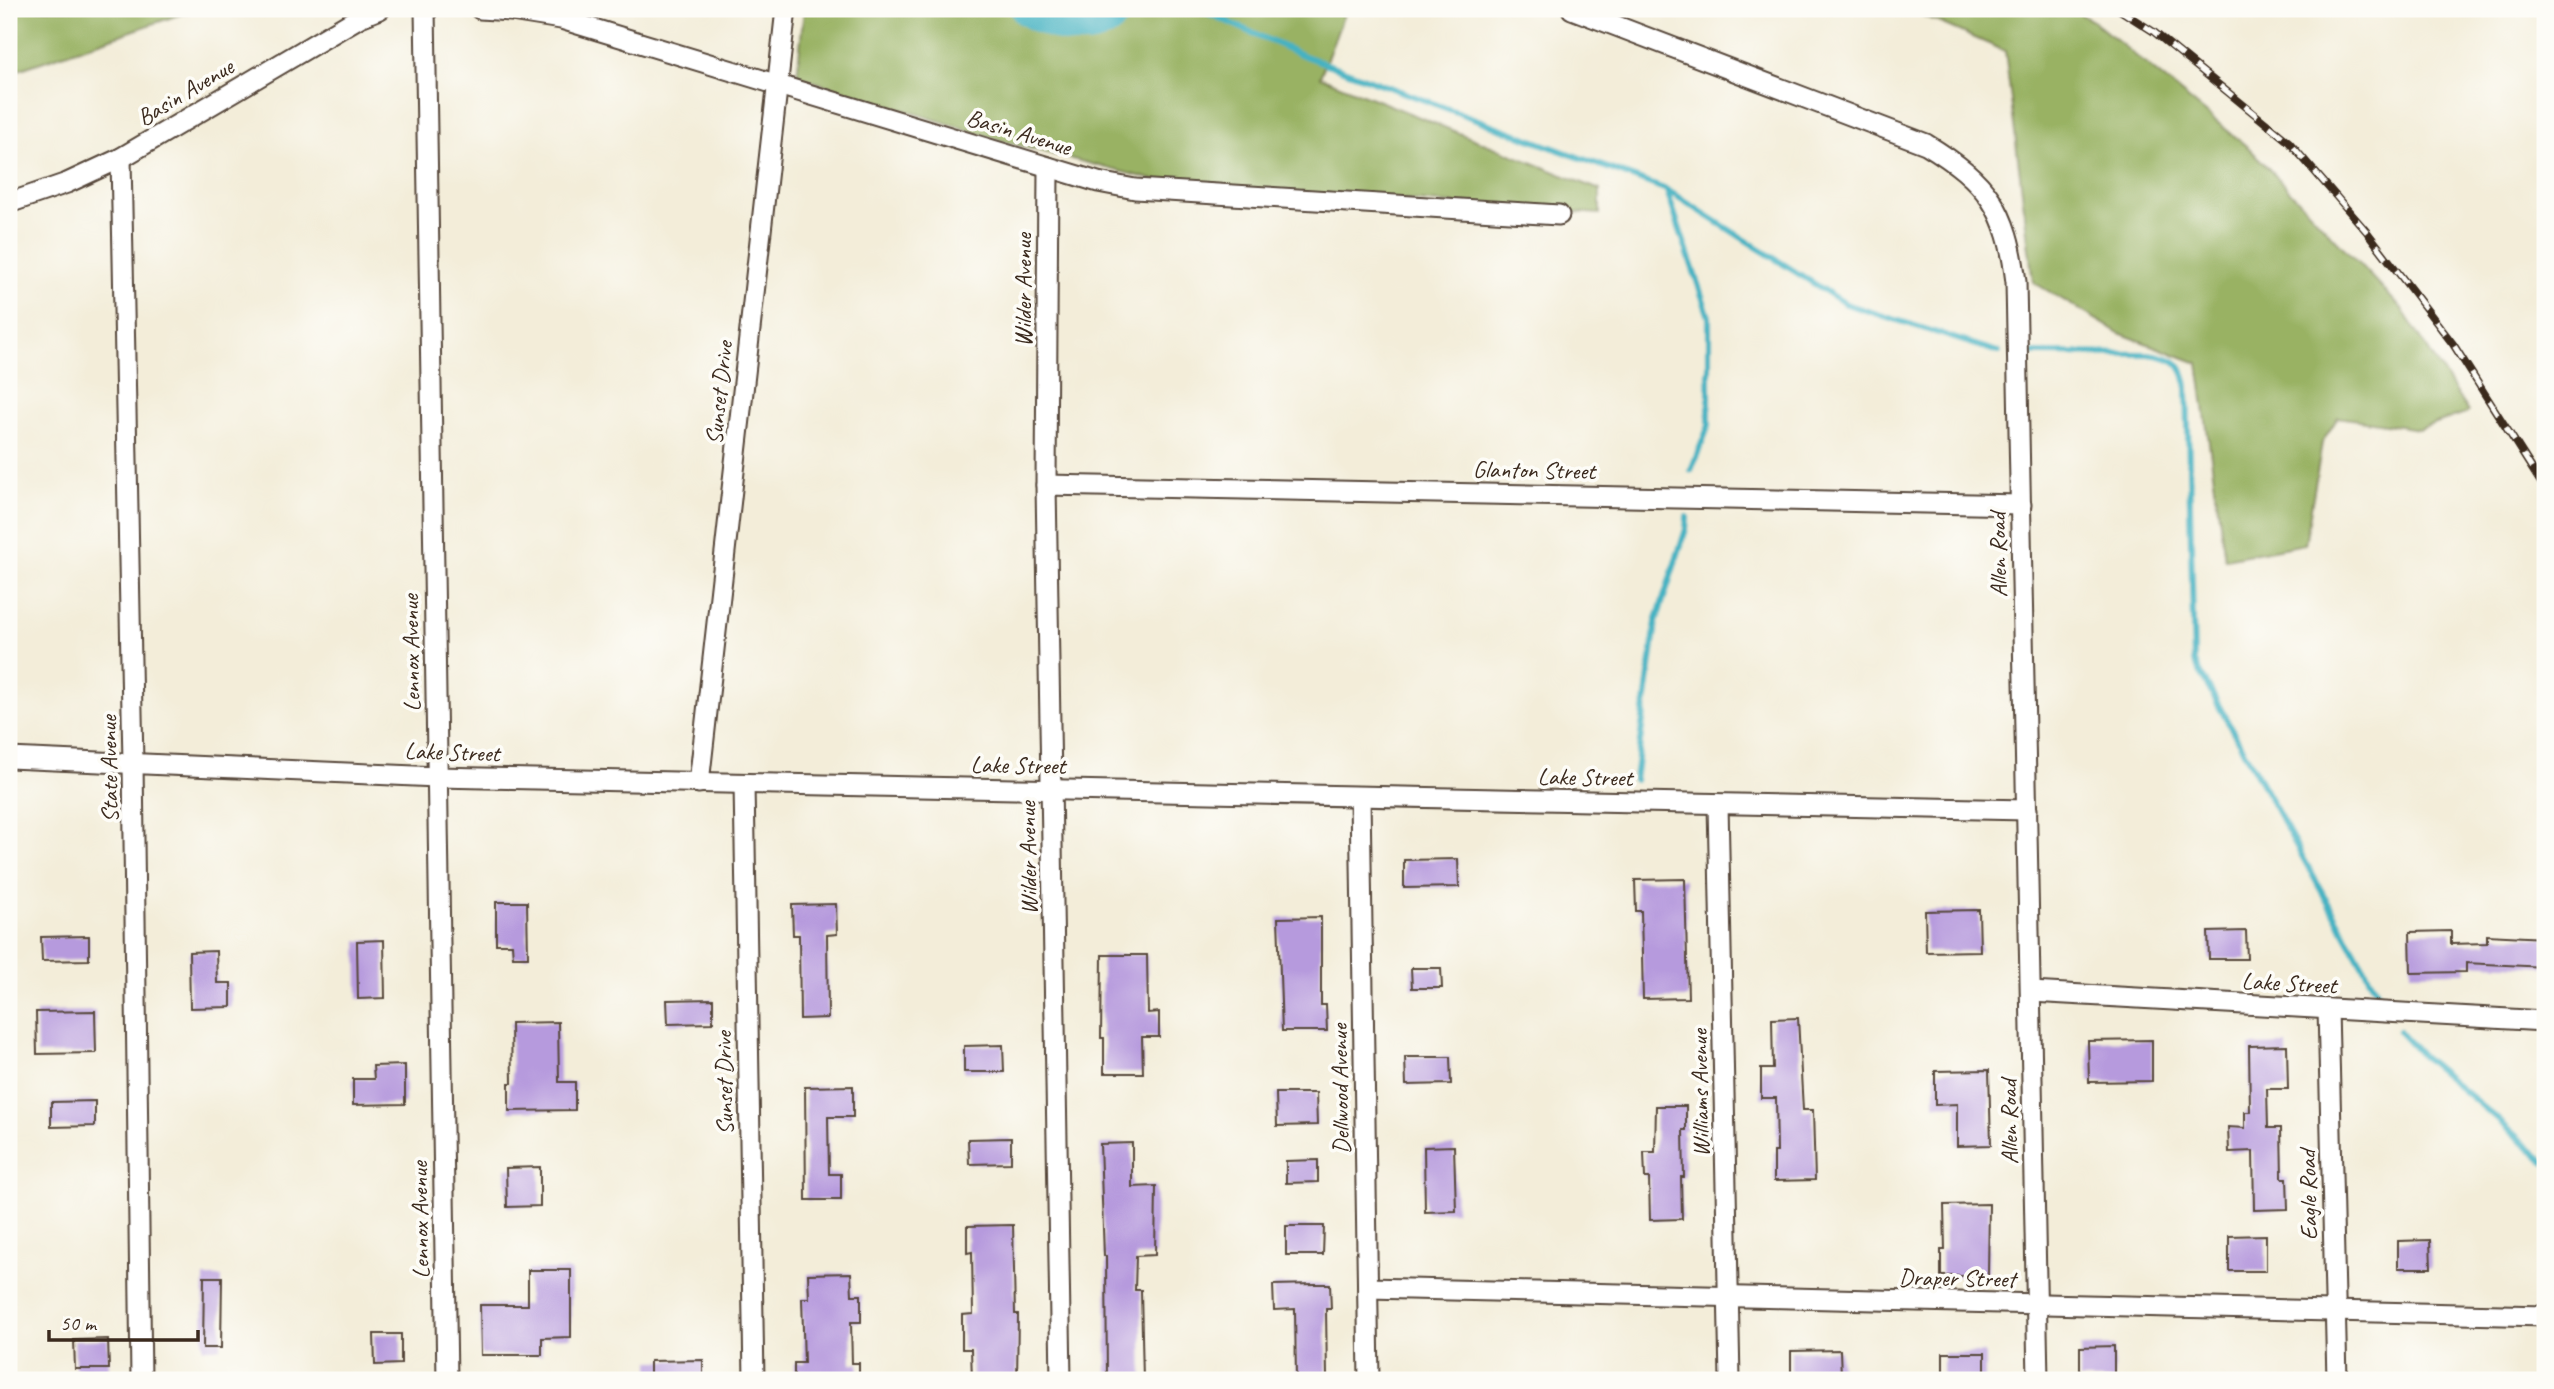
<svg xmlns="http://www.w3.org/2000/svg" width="2554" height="1389" font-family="Caveat,sans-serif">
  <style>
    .forest { fill: #99b264; stroke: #6a6e41; stroke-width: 2 }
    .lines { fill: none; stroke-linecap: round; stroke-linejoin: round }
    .stream { stroke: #45b2c2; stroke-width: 6 }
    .river { stroke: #45b2c2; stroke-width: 35 }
    .building { fill: #b69add }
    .minor-casing { stroke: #57473a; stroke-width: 23 }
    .minor { stroke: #fff; stroke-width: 19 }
    .rail-casing { stroke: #3b2a1e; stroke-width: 8 }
    .rail { stroke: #fdfcf7; stroke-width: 5; stroke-dasharray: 16; stroke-linecap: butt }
    .labels { text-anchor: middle; stroke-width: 7; stroke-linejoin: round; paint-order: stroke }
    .street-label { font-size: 24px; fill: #3b2a1e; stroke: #fdfcf7 }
  </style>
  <rect width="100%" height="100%" fill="#fdfcf7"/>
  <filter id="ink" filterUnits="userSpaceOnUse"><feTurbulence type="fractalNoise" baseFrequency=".0143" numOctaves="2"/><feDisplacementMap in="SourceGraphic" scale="14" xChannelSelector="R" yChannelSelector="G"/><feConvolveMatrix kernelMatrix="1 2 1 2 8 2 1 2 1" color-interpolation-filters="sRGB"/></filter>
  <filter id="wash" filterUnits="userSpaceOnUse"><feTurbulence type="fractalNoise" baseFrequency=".00686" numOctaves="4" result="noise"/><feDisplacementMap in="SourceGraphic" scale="28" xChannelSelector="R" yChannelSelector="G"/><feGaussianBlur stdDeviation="1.57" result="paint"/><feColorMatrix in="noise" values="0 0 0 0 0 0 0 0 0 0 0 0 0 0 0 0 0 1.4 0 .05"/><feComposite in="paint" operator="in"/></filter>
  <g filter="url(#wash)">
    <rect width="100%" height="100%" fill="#f3edd9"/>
    <g class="forest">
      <path d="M 9,9 L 196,9 L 9,73 Z"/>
      <path d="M 804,9 L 1346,9 L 1320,77 L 1600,190 L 1600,214 L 1170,184 L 1009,143 L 797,76 Z"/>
      <path d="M 1908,9 L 2071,9 L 2093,21 L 2250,149 L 2402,309 L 2468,412 L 2419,429 L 2338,417 L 2322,443 L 2305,544 L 2225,559 L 2198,363 L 2119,333 L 2033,282 L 2005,51 Z"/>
    </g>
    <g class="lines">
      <g class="stream">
        <path d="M 1199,9 L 1300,54 L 1667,190 L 1846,304 L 1998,352"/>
        <path d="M 1667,191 L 1709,317 L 1709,425 L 1691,470"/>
        <path d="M 2034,353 L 2148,354 C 2172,357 2184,361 2187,387 L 2194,661 L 2378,993"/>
        <path d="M 1635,780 L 1656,622 L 1686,529 L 1687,517"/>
        <path d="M 2399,1031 L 2422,1056 L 2488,1111 L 2545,1162"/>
      </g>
      <path class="river" d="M 1028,9 C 1055,25 1095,39 1117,9"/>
    </g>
    <g id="blocks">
      <g class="building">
        <path d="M 1458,859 L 1459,887 L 1404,888 L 1404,860 Z"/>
        <path d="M 1685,879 L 1688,998 L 1643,999 L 1641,911 L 1636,911 L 1635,880 Z"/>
        <path d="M 496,902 L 527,902 L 528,957 L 513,957 L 512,944 L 496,944 Z"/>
        <path d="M 836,904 L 837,934 L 827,935 L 828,1018 L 800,1019 L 799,935 L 793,935 L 792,905 Z"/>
        <path d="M 1979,910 L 1980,951 L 1926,952 L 1925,911 Z"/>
        <path d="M 1321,917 L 1321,1005 L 1326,1005 L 1327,1031 L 1282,1031 L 1278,918 Z"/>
        <path d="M 2246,931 L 2247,959 L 2209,959 L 2208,932 Z"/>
        <path d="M 2451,931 L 2451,944 L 2487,943 L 2487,935 L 2545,938 L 2545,967 L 2466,963 L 2466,972 L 2411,973 L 2410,932 Z"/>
        <path d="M 89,936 L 89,960 L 42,961 L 41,937 Z"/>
        <path d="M 384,940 L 385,998 L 358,999 L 357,941 Z"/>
        <path d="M 216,951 L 217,983 L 231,983 L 231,1007 L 190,1008 L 189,952 Z"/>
        <path d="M 1102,955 L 1147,955 L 1148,1013 L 1159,1012 L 1159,1037 L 1142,1037 L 1143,1073 L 1104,1073 L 1104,1038 L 1101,1038 Z"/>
        <path d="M 1411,968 L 1441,968 L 1442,988 L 1412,988 Z"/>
        <path d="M 713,999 L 713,1023 L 668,1024 L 667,1000 Z"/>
        <path d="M 95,1011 L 96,1053 L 37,1054 L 36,1012 Z"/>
        <path d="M 1798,1018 L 1803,1110 L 1813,1110 L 1815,1180 L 1774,1181 L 1774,1152 L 1777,1152 L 1776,1098 L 1761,1098 L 1761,1069 L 1773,1069 L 1772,1019 Z"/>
        <path d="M 558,1022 L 559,1082 L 575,1082 L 575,1110 L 509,1111 L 509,1083 L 512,1083 L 511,1023 Z"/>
        <path d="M 2152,1040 L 2152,1081 L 2089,1082 L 2088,1041 Z"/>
        <path d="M 1003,1045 L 1004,1072 L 964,1072 L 964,1046 Z"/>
        <path d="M 2287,1045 L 2288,1089 L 2267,1089 L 2268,1128 L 2281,1128 L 2282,1178 L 2287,1178 L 2288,1209 L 2254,1210 L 2253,1151 L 2229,1152 L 2228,1127 L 2245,1128 L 2245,1112 L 2250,1112 L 2249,1046 Z"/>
        <path d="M 1405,1057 L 1450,1057 L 1451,1084 L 1406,1085 Z"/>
        <path d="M 405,1065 L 405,1104 L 353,1105 L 353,1079 L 374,1079 L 373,1066 Z"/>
        <path d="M 1989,1070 L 1991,1145 L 1957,1146 L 1957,1104 L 1935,1105 L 1935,1071 Z"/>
        <path d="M 853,1086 L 853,1117 L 828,1117 L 829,1174 L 841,1174 L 841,1200 L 806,1200 L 805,1087 Z"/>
        <path d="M 1276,1093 L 1316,1093 L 1317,1125 L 1277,1126 Z"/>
        <path d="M 95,1101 L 95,1126 L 51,1127 L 51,1102 Z"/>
        <path d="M 1656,1106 L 1686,1106 L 1686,1130 L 1683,1130 L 1684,1177 L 1681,1177 L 1682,1219 L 1650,1220 L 1649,1178 L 1645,1178 L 1644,1152 L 1655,1152 Z"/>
        <path d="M 1011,1138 L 1011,1163 L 969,1164 L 968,1139 Z"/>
        <path d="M 1132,1143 L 1132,1187 L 1156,1186 L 1155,1255 L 1136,1256 L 1135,1290 L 1141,1290 L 1143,1380 L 1107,1380 L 1106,1256 L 1104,1256 L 1100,1144 Z"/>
        <path d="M 1454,1146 L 1456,1211 L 1425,1212 L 1424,1147 Z"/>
        <path d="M 1318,1160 L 1318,1182 L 1286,1183 L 1286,1161 Z"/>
        <path d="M 540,1167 L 540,1206 L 507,1207 L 506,1168 Z"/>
        <path d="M 1989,1204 L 1988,1276 L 1941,1276 L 1941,1250 L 1945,1250 L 1944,1205 Z"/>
        <path d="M 1013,1225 L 1015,1314 L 1018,1314 L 1017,1380 L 972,1380 L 971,1349 L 962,1349 L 962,1315 L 973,1314 L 972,1252 L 967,1253 L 967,1226 Z"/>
        <path d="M 1286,1226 L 1324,1226 L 1323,1255 L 1286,1255 Z"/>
        <path d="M 2266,1235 L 2266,1271 L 2229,1271 L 2229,1236 Z"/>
        <path d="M 2430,1240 L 2431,1268 L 2398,1268 L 2398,1241 Z"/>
        <path d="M 528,1270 L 571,1270 L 571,1337 L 542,1338 L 542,1355 L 481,1355 L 480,1305 L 528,1305 Z"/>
        <path d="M 851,1273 L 852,1295 L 861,1295 L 861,1322 L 851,1322 L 852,1363 L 859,1363 L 859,1380 L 794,1380 L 794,1363 L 804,1363 L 802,1298 L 809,1298 L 808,1274 Z"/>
        <path d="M 204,1277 L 222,1277 L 221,1348 L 203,1348 Z"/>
        <path d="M 1315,1284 L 1330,1284 L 1331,1309 L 1326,1309 L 1327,1378 L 1296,1378 L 1295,1309 L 1274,1310 L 1273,1285 Z"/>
        <path d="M 374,1334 L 401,1334 L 401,1364 L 375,1365 Z"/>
        <path d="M 108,1339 L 109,1369 L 75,1369 L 74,1340 Z"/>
        <path d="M 2114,1346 L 2114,1380 L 2080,1380 L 2080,1347 Z"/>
        <path d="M 1840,1350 L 1841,1376 L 1791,1377 L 1791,1351 Z"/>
        <rect x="1943" y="1353" width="42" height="27"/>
        <path d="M 703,1360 L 703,1380 L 650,1380 L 650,1361 Z"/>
      </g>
    </g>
  </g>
  <g filter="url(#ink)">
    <use href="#blocks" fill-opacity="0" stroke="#57473a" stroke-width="2"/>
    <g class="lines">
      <g class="minor-casing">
        <g id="minor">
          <path d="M 425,9 L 447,1380"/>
          <path d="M 480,9 L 511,11 L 561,19 L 1098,182 L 1135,189 L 1559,215"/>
          <path d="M 1572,9 L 1926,144 C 1988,182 2007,209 2016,282 L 2038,1380"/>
          <path d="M 121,158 L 133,763 L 141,1380"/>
          <path d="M 1048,167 L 1046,485 L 1061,1380"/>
          <path d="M 9,203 L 67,183 L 121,158 L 360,17 L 380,9"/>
          <path d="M 1046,485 L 2021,505"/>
          <path d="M 9,758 L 437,777 L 2027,810"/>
          <path d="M 699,783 L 786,9"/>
          <path d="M 744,784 L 754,1380"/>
          <path d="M 1360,797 L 1369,1380"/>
          <path d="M 1718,804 L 1730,1380"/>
          <path d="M 2031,992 L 2545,1021"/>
          <path d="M 2328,1009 L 2337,1380"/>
          <path d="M 1368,1288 L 2545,1316"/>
        </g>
      </g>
      <use href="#minor" class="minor"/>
      <g class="rail-casing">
        <path id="rail" d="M 2118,9 L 2154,32 L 2289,142 L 2367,232 L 2453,344 L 2545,489"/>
      </g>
      <use href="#rail" class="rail"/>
    </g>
  </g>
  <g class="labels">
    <g class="street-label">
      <text transform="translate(185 92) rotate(-31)" y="8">Basin Avenue</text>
      <text transform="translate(1019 132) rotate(17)" y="8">Basin Avenue</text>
      <text transform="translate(1023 290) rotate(-90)" y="8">Wilder Avenue</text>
      <text transform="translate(719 393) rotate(-84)" y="8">Sunset Drive</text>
      <text transform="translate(1534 470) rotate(1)" y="8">Glanton Street</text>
      <text transform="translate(1998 555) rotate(-91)" y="8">Allen Road</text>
      <text transform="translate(411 653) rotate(-91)" y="8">Lennox Avenue</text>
      <text transform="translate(452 752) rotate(2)" y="8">Lake Street</text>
      <text transform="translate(1018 765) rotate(1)" y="8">Lake Street</text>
      <text transform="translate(109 769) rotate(-91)" y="8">State Avenue</text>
      <text transform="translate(1585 777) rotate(1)" y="8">Lake Street</text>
      <text transform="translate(1028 858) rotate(-91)" y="8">Wilder Avenue</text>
      <text transform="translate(2289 983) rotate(3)" y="8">Lake Street</text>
      <text transform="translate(724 1083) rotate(-91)" y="8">Sunset Drive</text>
      <text transform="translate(1340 1089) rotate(-91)" y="8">Dellwood Avenue</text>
      <text transform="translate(1700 1093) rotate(-91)" y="8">Williams Avenue</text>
      <text transform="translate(2009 1122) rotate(-91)" y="8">Allen Road</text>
      <text transform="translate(2308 1195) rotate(-91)" y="8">Eagle Road</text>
      <text transform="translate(420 1220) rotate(-91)" y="8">Lennox Avenue</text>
      <text transform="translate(1957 1278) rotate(1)" y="8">Draper Street</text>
    </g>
  </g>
  <rect width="2554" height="1389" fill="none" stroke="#fdfcf7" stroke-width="35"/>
  <path d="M49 1330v10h149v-10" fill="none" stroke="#3b2a1e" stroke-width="3.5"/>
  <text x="60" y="1330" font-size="21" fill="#3b2a1e" stroke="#fdfcf7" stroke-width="5" paint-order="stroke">50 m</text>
</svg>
